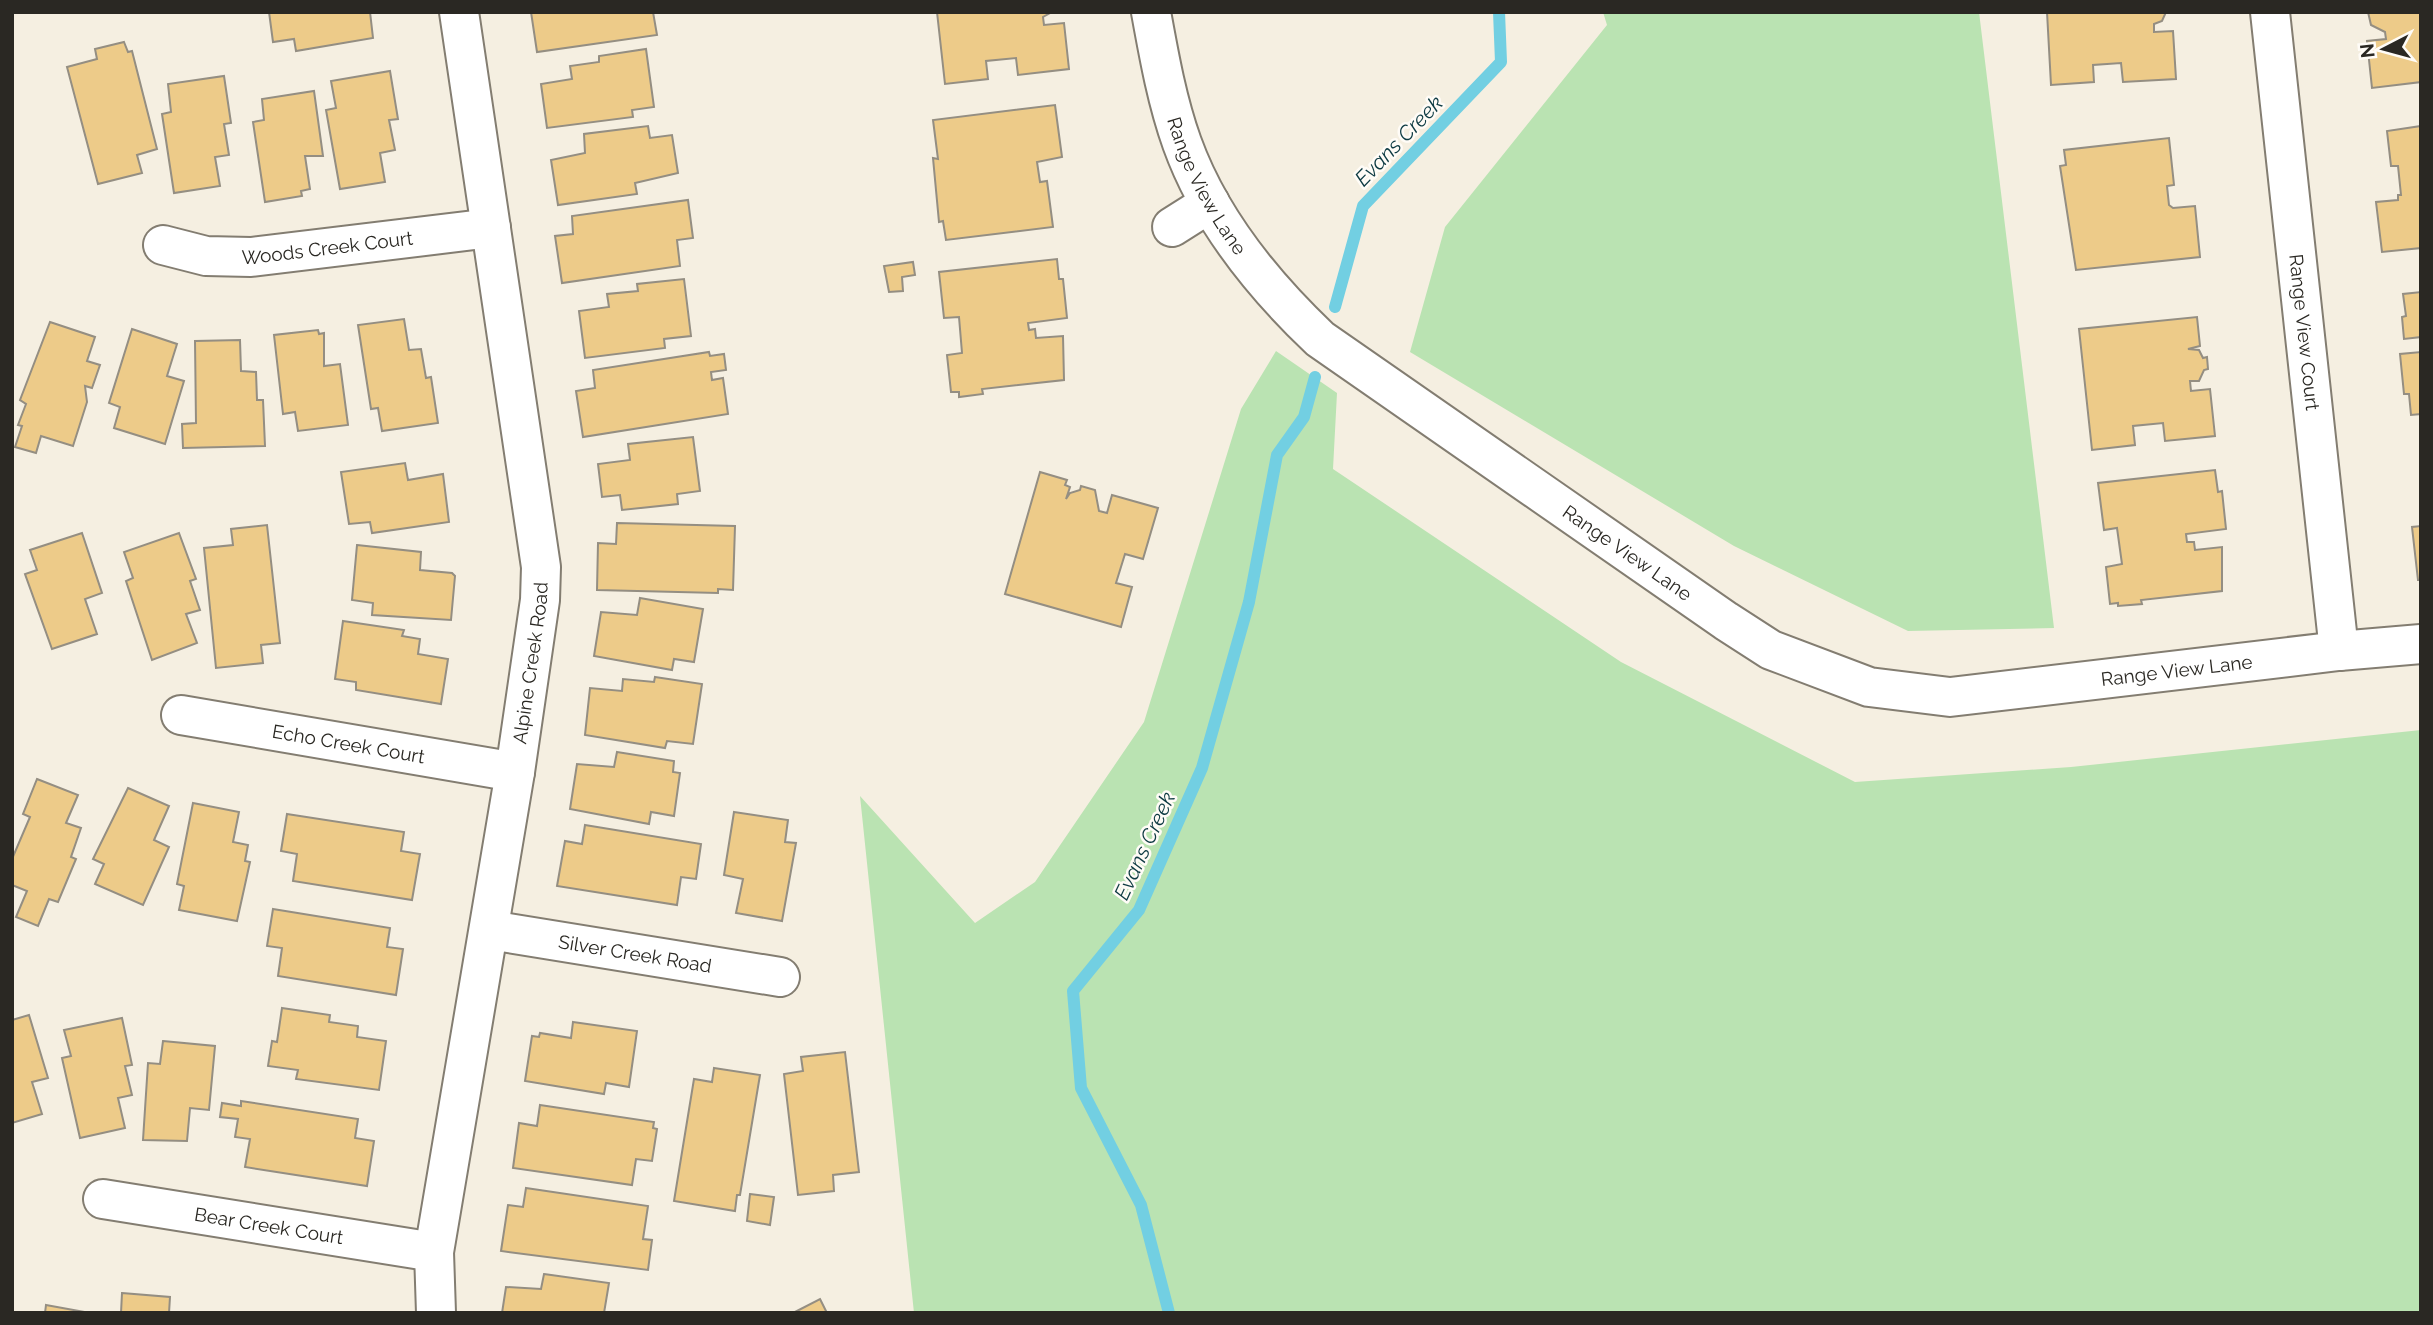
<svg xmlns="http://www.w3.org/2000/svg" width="2433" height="1325" font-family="Raleway,sans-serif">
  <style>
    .green { fill: #bae3b2 }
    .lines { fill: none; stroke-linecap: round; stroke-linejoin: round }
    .stream { stroke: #72cfe2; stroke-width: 12 }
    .building { fill: #edcb89; stroke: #948e82; stroke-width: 2 }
    .minor-casing { stroke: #837d71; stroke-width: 42 }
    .minor { stroke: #fff; stroke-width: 38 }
    .labels { text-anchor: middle; stroke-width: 5; stroke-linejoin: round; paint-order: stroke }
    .street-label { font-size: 19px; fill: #2a2823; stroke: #fffcf7 }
    .water-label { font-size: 21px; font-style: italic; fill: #0d3a42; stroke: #fffcf7 }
  </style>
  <rect width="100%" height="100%" fill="#f5efe1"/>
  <g class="green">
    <path d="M 1603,12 L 1979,12 L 2054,628 L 1908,631 L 1734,546 L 1410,352 L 1445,227 L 1607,25 Z"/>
    <path d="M 1276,351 L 1337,393 L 1333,469 L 1621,662 L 1855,782 L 2071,767 L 2421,730 L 2421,1313 L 914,1313 L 860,796 L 975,923 L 1035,882 L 1144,722 L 1241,409 Z"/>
  </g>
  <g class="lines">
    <g class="stream">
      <path d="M 1335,307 L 1363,206 L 1501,62 L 1499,12"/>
      <path d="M 1169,1313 L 1141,1205 L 1081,1088 L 1073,991 L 1139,910 L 1202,768 L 1249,602 L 1277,455 L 1304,417 L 1315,377"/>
    </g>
  </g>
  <g class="building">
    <path d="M 269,12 L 370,12 L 373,38 L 296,51 L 294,39 L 273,42 Z"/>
    <path d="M 531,12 L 653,12 L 657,35 L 537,52 Z"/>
    <path d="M 937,12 L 1052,12 L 1043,17 L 1044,25 L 1064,23 L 1069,69 L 1018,75 L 1016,58 L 986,61 L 988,79 L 945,84 Z"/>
    <path d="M 2047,12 L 2171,12 L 2166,12 L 2162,21 L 2154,24 L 2154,32 L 2173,31 L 2176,79 L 2123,82 L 2121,63 L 2093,65 L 2094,82 L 2051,85 Z"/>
    <path d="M 2368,12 L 2421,12 L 2421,82 L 2372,88 L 2367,41 L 2386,39 L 2385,32 L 2371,25 Z"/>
    <path d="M 124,42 L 128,52 L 132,51 L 157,149 L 137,155 L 142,173 L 98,184 L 67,67 L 97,59 L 95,49 Z"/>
    <path d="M 646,49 L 654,107 L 632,110 L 633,117 L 547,128 L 541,84 L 572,79 L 570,66 L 599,62 L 599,56 Z"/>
    <path d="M 390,71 L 398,119 L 389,120 L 395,150 L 380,153 L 385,182 L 340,189 L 326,110 L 336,108 L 331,81 Z"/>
    <path d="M 224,76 L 231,123 L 224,124 L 229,155 L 215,157 L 220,186 L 174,193 L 162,114 L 171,112 L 168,84 Z"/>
    <path d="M 314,91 L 323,156 L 305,156 L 310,189 L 301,191 L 302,196 L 265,202 L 253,122 L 264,120 L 262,99 Z"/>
    <path d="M 1055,105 L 1062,157 L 1037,162 L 1040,182 L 1047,181 L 1053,227 L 946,240 L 943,221 L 939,222 L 933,158 L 938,159 L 933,120 Z"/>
    <path d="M 648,126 L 650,138 L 672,135 L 678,173 L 635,183 L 637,194 L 558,205 L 551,160 L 585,153 L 584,134 Z"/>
    <path d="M 2421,126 L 2421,248 L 2382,252 L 2376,202 L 2398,200 L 2398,195 L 2401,195 L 2398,166 L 2391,166 L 2387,131 Z"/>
    <path d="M 2169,138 L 2174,185 L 2167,186 L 2169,205 L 2173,208 L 2195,206 L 2200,257 L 2076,270 L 2060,166 L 2066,165 L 2064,150 Z"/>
    <path d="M 688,200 L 693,238 L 677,240 L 680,266 L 562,283 L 555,236 L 573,234 L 572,216 Z"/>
    <path d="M 1057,259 L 1059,279 L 1063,279 L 1067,318 L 1028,323 L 1029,330 L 1035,329 L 1036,338 L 1063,336 L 1064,380 L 982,389 L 983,394 L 959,397 L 959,392 L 951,392 L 947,355 L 962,353 L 959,317 L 944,318 L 939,272 Z"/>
    <path d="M 913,262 L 915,275 L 902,277 L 903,291 L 889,292 L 884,266 Z"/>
    <path d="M 684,279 L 691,336 L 664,339 L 665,348 L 585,358 L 579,311 L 609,307 L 607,294 L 638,291 L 637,284 Z"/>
    <path d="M 2421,292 L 2421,337 L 2404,339 L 2402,317 L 2406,316 L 2403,294 Z"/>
    <path d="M 2197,317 L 2200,346 L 2188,349 L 2199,350 L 2203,358 L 2207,357 L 2208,369 L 2204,370 L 2199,381 L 2190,381 L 2191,391 L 2210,389 L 2215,436 L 2165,441 L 2163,423 L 2133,426 L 2135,445 L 2092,450 L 2079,329 Z"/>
    <path d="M 404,319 L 409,350 L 421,349 L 426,378 L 431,377 L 438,423 L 382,431 L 378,408 L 371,409 L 358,325 Z"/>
    <path d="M 50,322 L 95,337 L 87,361 L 100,365 L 92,388 L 85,386 L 87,402 L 73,446 L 41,436 L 36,453 L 15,447 L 22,426 L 18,425 L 26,404 L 20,400 Z"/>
    <path d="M 132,329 L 177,344 L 167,376 L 184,381 L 165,444 L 114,428 L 120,407 L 109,403 Z"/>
    <path d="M 318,330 L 319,334 L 324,333 L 324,366 L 340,364 L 348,425 L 298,431 L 295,412 L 283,414 L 274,335 Z"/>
    <path d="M 240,340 L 241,371 L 256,372 L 257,400 L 263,400 L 265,446 L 183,448 L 182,424 L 196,423 L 195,341 Z"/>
    <path d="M 709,352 L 710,356 L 724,354 L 726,370 L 711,372 L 712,380 L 723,378 L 728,414 L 583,437 L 576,391 L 595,388 L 593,370 Z"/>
    <path d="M 2421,352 L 2421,414 L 2411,415 L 2409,394 L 2404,394 L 2400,354 Z"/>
    <path d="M 693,437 L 700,491 L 677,494 L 678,504 L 622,510 L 620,495 L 602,497 L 598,464 L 630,460 L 628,444 Z"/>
    <path d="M 405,463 L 408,480 L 443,474 L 449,522 L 372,533 L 370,522 L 349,524 L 341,472 Z"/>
    <path d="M 2215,470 L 2218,492 L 2222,491 L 2226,529 L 2186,534 L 2187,542 L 2194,542 L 2195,550 L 2222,547 L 2222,591 L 2141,600 L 2142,604 L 2118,606 L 2118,603 L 2110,604 L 2106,567 L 2122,564 L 2117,528 L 2104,530 L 2098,483 Z"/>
    <path d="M 1040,472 L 1067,480 L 1065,485 L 1070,487 L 1066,499 L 1070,493 L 1080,490 L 1081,486 L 1095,490 L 1099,511 L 1107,513 L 1112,495 L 1158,508 L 1143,559 L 1125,554 L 1116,583 L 1132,587 L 1121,627 L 1005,594 Z"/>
    <path d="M 617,523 L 735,526 L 733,590 L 718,589 L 718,593 L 597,590 L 598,543 L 616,544 Z"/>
    <path d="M 267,525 L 280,643 L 261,645 L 263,663 L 216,668 L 204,548 L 233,545 L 231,529 Z"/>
    <path d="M 2421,526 L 2421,580 L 2418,580 L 2412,527 Z"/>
    <path d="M 82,533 L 102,593 L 85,599 L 97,634 L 52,649 L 25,574 L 37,570 L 30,550 Z"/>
    <path d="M 179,533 L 196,579 L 190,581 L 200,610 L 186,614 L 197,643 L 152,660 L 126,581 L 133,578 L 124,552 Z"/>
    <path d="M 357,545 L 421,552 L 420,570 L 452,573 L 455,576 L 451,620 L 372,615 L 373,603 L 352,600 Z"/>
    <path d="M 640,598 L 703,609 L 694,662 L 674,659 L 672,670 L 594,656 L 601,612 L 637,615 Z"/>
    <path d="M 343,621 L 404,630 L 402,636 L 420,639 L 418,654 L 448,659 L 441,704 L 356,690 L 356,682 L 335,679 Z"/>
    <path d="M 655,677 L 702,684 L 693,744 L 667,741 L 665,748 L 585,735 L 590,688 L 622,691 L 623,679 L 654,682 Z"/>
    <path d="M 617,752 L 674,761 L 673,772 L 680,773 L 674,816 L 651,812 L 649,824 L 570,809 L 577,764 L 614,767 Z"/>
    <path d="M 37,779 L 78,795 L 66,823 L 81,828 L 71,857 L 76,859 L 58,902 L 49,899 L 38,926 L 16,917 L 27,891 L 12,885 L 12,859 L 30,817 L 23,814 Z"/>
    <path d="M 128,788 L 169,806 L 154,840 L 169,847 L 143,905 L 95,884 L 104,864 L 93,859 Z"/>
    <path d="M 193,803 L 239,812 L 233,842 L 248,845 L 245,861 L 250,862 L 237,921 L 179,910 L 184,886 L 177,884 Z"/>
    <path d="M 734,812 L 788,820 L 785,842 L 796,843 L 782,921 L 736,913 L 743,879 L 724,875 Z"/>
    <path d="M 287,814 L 404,832 L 401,851 L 420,854 L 412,900 L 293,881 L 297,854 L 281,851 Z"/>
    <path d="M 585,825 L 701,844 L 696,879 L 681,877 L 677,905 L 557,886 L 565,841 L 582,844 Z"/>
    <path d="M 273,909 L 390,928 L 387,947 L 403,949 L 396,995 L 278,976 L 282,948 L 267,946 Z"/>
    <path d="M 282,1008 L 330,1015 L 329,1022 L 358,1026 L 357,1037 L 386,1041 L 379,1090 L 296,1079 L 298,1070 L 268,1066 L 272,1041 L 277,1042 Z"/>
    <path d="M 29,1015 L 48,1078 L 32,1082 L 42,1114 L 12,1123 L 12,1020 Z"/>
    <path d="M 122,1018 L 132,1065 L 125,1066 L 132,1095 L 118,1098 L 125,1128 L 80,1138 L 62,1058 L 71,1056 L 64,1030 Z"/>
    <path d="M 573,1022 L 637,1031 L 629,1087 L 606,1083 L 604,1094 L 525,1081 L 532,1036 L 539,1037 L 540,1033 L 571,1038 Z"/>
    <path d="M 163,1041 L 215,1046 L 209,1110 L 190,1108 L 187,1141 L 143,1140 L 148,1063 L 160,1064 Z"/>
    <path d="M 845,1052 L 859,1172 L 833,1175 L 834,1191 L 798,1195 L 784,1074 L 803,1071 L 801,1057 Z"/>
    <path d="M 714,1068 L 760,1075 L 740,1195 L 737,1195 L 735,1211 L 674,1201 L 694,1079 L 712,1082 Z"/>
    <path d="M 241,1101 L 358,1119 L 355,1138 L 374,1141 L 367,1186 L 245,1167 L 250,1139 L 235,1137 L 238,1119 L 220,1117 L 222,1103 L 241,1106 Z"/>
    <path d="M 540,1105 L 654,1122 L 653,1128 L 657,1129 L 652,1161 L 636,1159 L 632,1185 L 513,1168 L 519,1123 L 537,1126 Z"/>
    <path d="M 526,1188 L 648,1206 L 643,1239 L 652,1240 L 648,1270 L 501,1251 L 508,1205 L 523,1207 Z"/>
    <path d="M 750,1194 L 774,1197 L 770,1225 L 747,1221 Z"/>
    <path d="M 544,1274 L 609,1283 L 604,1313 L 502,1313 L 506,1287 L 541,1289 Z"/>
    <path d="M 122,1293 L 170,1297 L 169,1313 L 121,1313 Z"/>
    <path d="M 820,1299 L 827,1313 L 793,1313 Z"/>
    <path d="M 46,1305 L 90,1313 L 45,1313 Z"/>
  </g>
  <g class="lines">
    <g class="minor-casing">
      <g id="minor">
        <path id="s1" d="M 1151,12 C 1159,56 1167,101 1182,143 C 1209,218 1263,285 1320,339 L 1726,621 L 1771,650 L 1869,687 L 1950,697 L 2339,651 L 2421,644"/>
        <path id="s2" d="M 2270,12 L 2339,651"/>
        <path d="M 1172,227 L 1210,203"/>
        <path id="s3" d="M 163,245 L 206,256 L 251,257 L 491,228"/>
        <path id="s4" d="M 181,715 L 515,772"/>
        <path id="s5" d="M 490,930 L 780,977"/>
        <path id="s6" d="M 103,1199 L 434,1252"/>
        <path id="s7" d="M 436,1313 L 434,1252 L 515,772 L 540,600 L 541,567 L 459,12"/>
      </g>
    </g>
    <use href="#minor" class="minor"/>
  </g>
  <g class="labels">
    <g class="street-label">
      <text dy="7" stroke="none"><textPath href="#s1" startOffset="184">Range View Lane</textPath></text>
      <text dy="7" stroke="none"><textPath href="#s3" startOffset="166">Woods Creek Court</textPath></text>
      <text dy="7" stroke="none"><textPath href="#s2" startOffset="322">Range View Court</textPath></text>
      <text dy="7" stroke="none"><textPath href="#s1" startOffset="751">Range View Lane</textPath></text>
      <text dy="7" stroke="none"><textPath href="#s7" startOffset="658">Alpine Creek Road</textPath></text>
      <text dy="7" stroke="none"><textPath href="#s1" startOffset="1339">Range View Lane</textPath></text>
      <text dy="7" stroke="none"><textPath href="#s4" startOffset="170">Echo Creek Court</textPath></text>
      <text dy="7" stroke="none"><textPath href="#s5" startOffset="147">Silver Creek Road</textPath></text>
      <text dy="7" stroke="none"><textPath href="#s6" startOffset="168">Bear Creek Court</textPath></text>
    </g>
    <g class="water-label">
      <text transform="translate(1399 141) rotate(-46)" y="7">Evans Creek</text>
      <text transform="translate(1145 846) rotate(-65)" y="7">Evans Creek</text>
    </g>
  </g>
  <rect width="2433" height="1325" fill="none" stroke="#2a2823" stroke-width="28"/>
  <g transform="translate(2384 49) rotate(264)" stroke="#fffcf7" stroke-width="5" paint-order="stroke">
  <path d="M0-5L12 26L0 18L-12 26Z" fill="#2a2823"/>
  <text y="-10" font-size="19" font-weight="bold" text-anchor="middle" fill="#2a2823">N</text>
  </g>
</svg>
